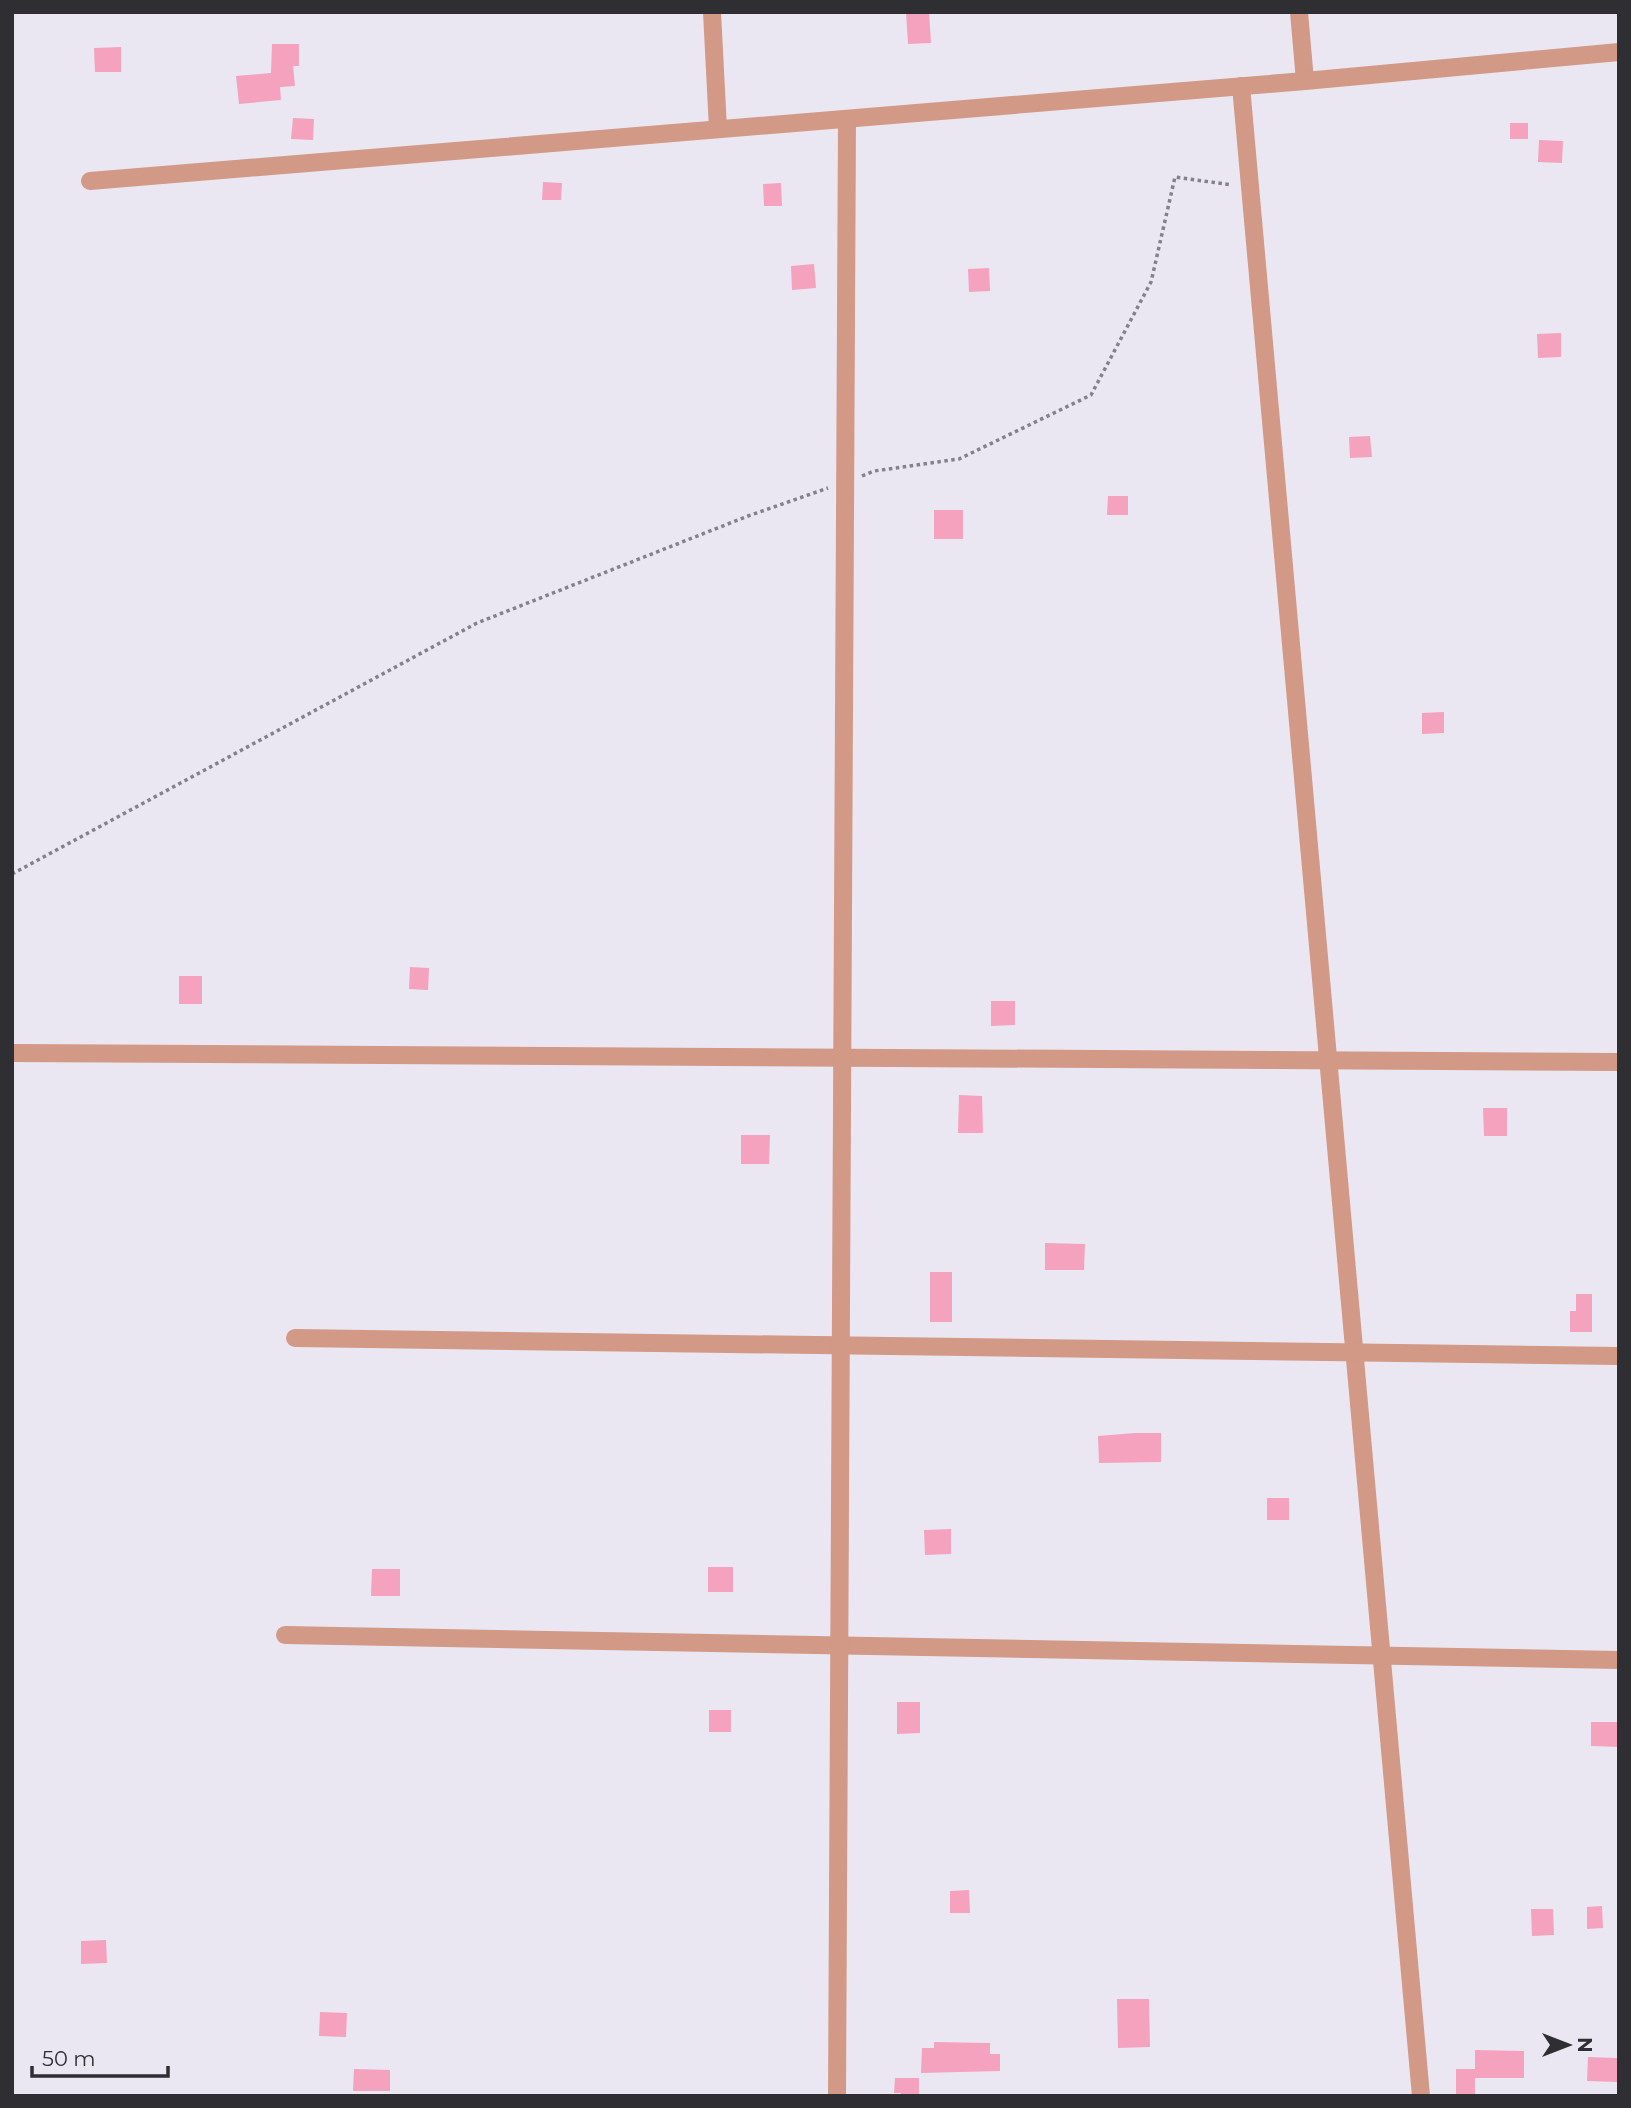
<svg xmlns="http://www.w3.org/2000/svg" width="1631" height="2108" font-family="Montserrat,sans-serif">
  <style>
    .building { fill: #f4a2bd }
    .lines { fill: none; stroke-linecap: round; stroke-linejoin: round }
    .path { stroke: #838189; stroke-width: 3.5; stroke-dasharray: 3.5 3.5; stroke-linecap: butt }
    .minor { stroke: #d19986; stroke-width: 18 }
  </style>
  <rect width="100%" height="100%" fill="#eae7f3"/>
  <g class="building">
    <path d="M 906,12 L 929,12 L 931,43 L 908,44 Z"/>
    <path d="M 272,44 L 299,44 L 299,66 L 293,66 L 295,86 L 280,87 L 281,100 L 239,104 L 236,76 L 271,73 Z"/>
    <path d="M 121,47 L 121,72 L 95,72 L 94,48 Z"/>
    <path d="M 293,118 L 314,119 L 313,140 L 291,139 Z"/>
    <rect x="1510" y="123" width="18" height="16"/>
    <path d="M 1539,140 L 1563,141 L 1562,163 L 1538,162 Z"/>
    <path d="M 543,182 L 562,183 L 561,200 L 542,200 Z"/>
    <path d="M 781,183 L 782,206 L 764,206 L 763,184 Z"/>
    <path d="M 814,264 L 816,288 L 792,290 L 791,266 Z"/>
    <path d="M 989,268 L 990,291 L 969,292 L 968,269 Z"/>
    <path d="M 1561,333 L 1561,357 L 1538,358 L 1537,334 Z"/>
    <path d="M 1370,436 L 1372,457 L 1350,458 L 1349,437 Z"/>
    <path d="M 1108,496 L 1128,496 L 1128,515 L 1107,515 Z"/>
    <rect x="934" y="510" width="29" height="29"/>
    <path d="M 1444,712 L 1444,733 L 1422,734 L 1422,713 Z"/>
    <path d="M 410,967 L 429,968 L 428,990 L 409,989 Z"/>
    <rect x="179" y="976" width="23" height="28"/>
    <path d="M 991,1001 L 1015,1001 L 1015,1025 L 991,1026 Z"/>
    <path d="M 959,1095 L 982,1096 L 983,1133 L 958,1133 Z"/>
    <path d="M 1483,1108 L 1507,1108 L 1507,1136 L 1484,1136 Z"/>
    <path d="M 741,1135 L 770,1135 L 769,1164 L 741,1164 Z"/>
    <path d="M 1045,1243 L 1085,1244 L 1084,1270 L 1045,1270 Z"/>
    <rect x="930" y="1272" width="22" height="50"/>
    <path d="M 1576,1294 L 1592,1294 L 1592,1332 L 1570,1332 L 1570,1311 L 1576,1311 Z"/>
    <path d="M 1135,1433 L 1161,1433 L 1161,1462 L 1099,1463 L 1098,1436 Z"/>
    <rect x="1267" y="1498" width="22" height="22"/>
    <path d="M 951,1529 L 951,1554 L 925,1555 L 924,1530 Z"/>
    <rect x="708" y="1567" width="25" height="25"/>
    <path d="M 372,1569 L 400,1569 L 400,1596 L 371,1596 Z"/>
    <path d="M 897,1702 L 920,1702 L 920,1733 L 897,1734 Z"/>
    <rect x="709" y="1710" width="22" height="22"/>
    <path d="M 1591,1722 L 1619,1722 L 1619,1747 L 1591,1746 Z"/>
    <path d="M 969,1890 L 970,1913 L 950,1913 L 950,1891 Z"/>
    <path d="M 1602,1906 L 1603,1928 L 1587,1929 L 1587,1907 Z"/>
    <path d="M 1531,1909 L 1553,1909 L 1554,1935 L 1532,1936 Z"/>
    <path d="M 106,1940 L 107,1963 L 81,1964 L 81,1941 Z"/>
    <path d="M 1117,1999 L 1149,1999 L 1150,2047 L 1118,2048 Z"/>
    <path d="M 320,2012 L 347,2013 L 346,2037 L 319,2036 Z"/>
    <path d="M 934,2042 L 990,2043 L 990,2054 L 1000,2054 L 1000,2071 L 921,2073 L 922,2048 L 934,2048 Z"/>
    <path d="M 1475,2050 L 1524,2051 L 1524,2078 L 1475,2078 L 1475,2096 L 1456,2096 L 1456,2069 L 1475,2069 Z"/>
    <path d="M 1588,2057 L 1617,2058 L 1617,2082 L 1587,2081 Z"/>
    <path d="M 354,2069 L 390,2070 L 390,2091 L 353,2091 Z"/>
    <path d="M 895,2078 L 919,2078 L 919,2096 L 901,2096 L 901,2093 L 894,2093 Z"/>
  </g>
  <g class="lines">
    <g class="path">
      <path d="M 862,476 L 874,471 L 959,459 L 1091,395 L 1151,282 L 1175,177 L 1232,185"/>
      <path d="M 12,874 L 477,623 L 748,516 L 828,488"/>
    </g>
    <g class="minor">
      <path d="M 712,12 L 718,129"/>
      <path d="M 1299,12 L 1305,81"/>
      <path d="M 1241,86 L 1421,2096"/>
      <path d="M 90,181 L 1305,81 L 1619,52"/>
      <path d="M 12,1053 L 1619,1062"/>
      <path d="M 295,1338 L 1619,1356"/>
      <path d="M 285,1635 L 1619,1660"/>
      <path d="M 837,2096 L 847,119"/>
    </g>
  </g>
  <rect width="1631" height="2108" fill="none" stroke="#2f2e32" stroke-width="28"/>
  <g transform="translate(1568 2045) rotate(90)" stroke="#eae7f3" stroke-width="5" paint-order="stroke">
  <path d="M0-5L12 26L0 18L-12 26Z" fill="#2f2e32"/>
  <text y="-10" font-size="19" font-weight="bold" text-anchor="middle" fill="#2f2e32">N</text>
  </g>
  <path d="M32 2066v10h136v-10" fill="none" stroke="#2f2e32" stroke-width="3.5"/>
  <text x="42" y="2066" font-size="21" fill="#2f2e32" stroke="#eae7f3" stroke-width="5" paint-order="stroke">50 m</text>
</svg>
